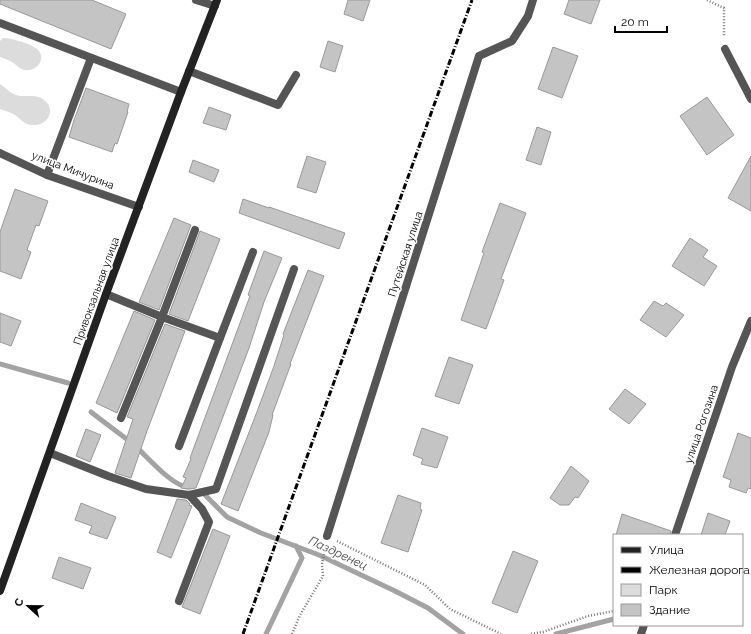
<svg xmlns="http://www.w3.org/2000/svg" width="751" height="634" font-family="Raleway,sans-serif">
  <style>
    .green { fill: #dcdcdc }
    .lines { fill: none; stroke-linecap: round; stroke-linejoin: round }
    .stream { stroke: #a3a3a3; stroke-width: 5 }
    .building { fill: #c4c4c4; stroke: #999 }
    .path { stroke: #777; stroke-width: 2.5; stroke-dasharray: 1 2; stroke-linecap: butt }
    .lane { stroke: #555; stroke-width: 8 }
    .street { stroke: #555; stroke-width: 8 }
    .secondary { stroke: #222; stroke-width: 8 }
    .rail { stroke: #000; stroke-width: 3; stroke-dasharray: 6 2 1 2; stroke-linecap: butt }
    .labels { text-anchor: middle; stroke-width: 3; stroke-linejoin: round; paint-order: stroke }
    .street-label { font-size: 11px; fill: #000; stroke: #fff }
    .water-label { font-size: 12px; font-style: italic; fill: #444; stroke: #fff }
  </style>
  <rect width="100%" height="100%" fill="#fff"/>
  <g class="green">
    <path d="M 3,38 C 11,38 33,44 38,50 C 47,59 36,72 25,70 C 19,69 16,64 12,62 C 8,60 4,58 0,57 L 0,41 Z"/>
    <path d="M 0,84 C 5,87 10,93 16,95 C 25,98 37,93 45,101 C 57,111 46,126 33,125 C 24,125 21,119 15,115 C 10,112 5,111 0,109 Z"/>
  </g>
  <g class="lines">
    <g class="stream">
      <path d="M 0,364 L 68,383"/>
      <path d="M 91,412 C 105,423 119,433 133,444 C 145,454 173,488 189,487"/>
      <path d="M 204,494 L 227,517 L 261,533 L 319,555 L 395,591 L 428,608 L 463,634"/>
      <path d="M 266,634 L 302,558 L 296,546"/>
      <path d="M 556,634 L 614,619"/>
    </g>
  </g>
  <g class="building">
    <path d="M 0,0 L 92,0 L 126,14 L 111,49 L 0,4 Z"/>
    <path d="M 348,0 L 370,0 L 363,21 L 344,14 Z"/>
    <path d="M 569,0 L 600,0 L 591,24 L 564,14 Z"/>
    <path d="M 328,41 L 343,46 L 335,72 L 320,67 Z"/>
    <path d="M 553,47 L 578,56 L 562,98 L 538,89 Z"/>
    <path d="M 86,88 L 129,104 L 127,112 L 128,112 L 117,144 L 115,143 L 112,152 L 69,137 L 74,120 Z"/>
    <path d="M 707,97 L 734,135 L 707,155 L 680,116 Z"/>
    <path d="M 209,107 L 231,115 L 226,130 L 203,123 Z"/>
    <path d="M 537,127 L 551,132 L 541,165 L 526,160 Z"/>
    <path d="M 307,156 L 326,162 L 316,193 L 297,187 Z"/>
    <path d="M 751,156 L 751,211 L 728,198 Z"/>
    <path d="M 193,160 L 219,170 L 214,182 L 189,172 Z"/>
    <path d="M 15,189 L 48,201 L 39,226 L 36,225 L 27,250 L 31,252 L 21,279 L 0,271 L 0,232 Z"/>
    <path d="M 243,199 L 269,208 L 269,207 L 345,233 L 339,249 L 239,213 Z"/>
    <path d="M 500,203 L 526,213 L 501,279 L 504,280 L 486,329 L 461,320 L 484,253 L 482,252 Z"/>
    <path d="M 174,218 L 191,225 L 159,310 L 139,302 Z"/>
    <path d="M 200,231 L 220,239 L 188,321 L 169,314 Z"/>
    <path d="M 690,238 L 708,250 L 703,257 L 717,266 L 704,286 L 672,266 Z"/>
    <path d="M 264,251 L 282,258 L 264,302 L 249,348 L 196,488 L 189,489 L 181,488 L 186,478 L 183,477 L 191,459 L 190,458 L 250,296 L 248,295 Z"/>
    <path d="M 308,270 L 324,276 L 290,364 L 291,364 L 288,372 L 272,415 L 273,415 L 269,432 L 238,511 L 221,504 L 255,417 L 274,366 L 284,335 L 283,334 Z"/>
    <path d="M 654,301 L 663,306 L 666,303 L 684,315 L 666,337 L 640,320 Z"/>
    <path d="M 134,311 L 155,320 L 117,413 L 96,403 Z"/>
    <path d="M 0,313 L 21,321 L 11,346 L 0,342 Z"/>
    <path d="M 165,324 L 185,331 L 147,431 L 131,478 L 115,473 L 133,419 L 127,417 Z"/>
    <path d="M 449,357 L 473,365 L 459,404 L 435,396 Z"/>
    <path d="M 625,389 L 646,404 L 629,424 L 609,409 Z"/>
    <path d="M 422,428 L 448,437 L 437,468 L 421,464 L 423,459 L 413,455 Z"/>
    <path d="M 86,429 L 101,435 L 90,462 L 76,456 Z"/>
    <path d="M 738,433 L 751,438 L 751,489 L 748,488 L 746,493 L 729,487 L 731,480 L 723,477 Z"/>
    <path d="M 571,466 L 589,481 L 578,498 L 575,497 L 569,505 L 560,505 L 550,498 Z"/>
    <path d="M 398,495 L 421,503 L 420,509 L 422,510 L 408,552 L 381,543 Z"/>
    <path d="M 177,499 L 186,500 L 190,504 L 189,505 L 192,506 L 171,558 L 157,552 Z"/>
    <path d="M 81,503 L 116,517 L 107,539 L 89,533 L 92,526 L 75,520 Z"/>
    <path d="M 708,513 L 730,521 L 725,535 L 701,535 Z"/>
    <path d="M 622,514 L 671,531 L 670,535 L 616,535 Z"/>
    <path d="M 213,529 L 230,536 L 200,614 L 182,607 Z"/>
    <path d="M 513,551 L 538,561 L 517,613 L 492,603 Z"/>
    <path d="M 59,557 L 91,568 L 83,589 L 52,578 Z"/>
  </g>
  <g class="lines">
    <g class="path">
      <path d="M 707,0 L 724,8 L 724,37"/>
      <path d="M 337,541 L 425,585 L 450,609 L 501,634"/>
      <path d="M 292,634 L 300,615 L 323,576 L 322,564 L 325,548"/>
      <path d="M 531,634 L 543,632 L 588,616 L 614,611"/>
    </g>
    <g class="lane">
      <path d="M 196,0 L 215,6"/>
      <path d="M 0,23 L 181,92"/>
      <path d="M 189,71 L 278,105 L 296,75"/>
      <path d="M 47,175 L 91,58"/>
      <path d="M 106,294 L 162,317 L 195,230"/>
      <path d="M 220,338 L 253,252"/>
      <path d="M 121,418 L 162,317 L 220,338 L 179,446"/>
      <path d="M 50,453 L 108,476 L 146,489 L 189,495 L 202,509 L 209,522 L 179,601"/>
      <path d="M 189,495 L 216,489 L 294,269"/>
    </g>
    <g class="street">
      <path d="M 725,49 L 751,99"/>
      <path d="M 0,153 L 47,175 L 139,207"/>
      <path d="M 675,535 L 732,367 L 751,321"/>
      <path d="M 327,536 L 479,56 L 512,41 L 528,16 L 533,0"/>
      <path d="M 641,634 L 644,625"/>
    </g>
    <path class="secondary" d="M 0,591 L 106,294 L 181,92 L 217,0"/>
    <path class="rail" d="M 243,634 L 472,0"/>
  </g>
  <g class="labels">
    <g class="street-label">
      <text transform="translate(73 170) rotate(21)" y="4">улица Мичурина</text>
      <text transform="translate(405 254) rotate(-72)" y="4">Путейская улица</text>
      <text transform="translate(96 291) rotate(-70)" y="4">Привокзальная улица</text>
      <text transform="translate(701 424) rotate(-71)" y="4">улица Рогозина</text>
    </g>
    <g class="water-label">
      <text transform="translate(338 553) rotate(25)" y="4">Паздренец</text>
    </g>
  </g>
  <rect x="613" y="534" width="130" height="92" fill="#ffffff" stroke="#999999"/>
  <rect x="621" y="547" width="20" height="6" fill="#222222" stroke="#999999"/>
  <text x="649" y="554" font-size="12" fill="#000000">Улица</text>
  <rect x="621" y="567" width="20" height="6" fill="#000000" stroke="#999999"/>
  <text x="649" y="574" font-size="12" fill="#000000">Железная дорога</text>
  <rect x="621" y="584" width="20" height="12" fill="#dcdcdc" stroke="#999999"/>
  <text x="649" y="594" font-size="12" fill="#000000">Парк</text>
  <rect x="621" y="604" width="20" height="12" fill="#c4c4c4" stroke="#999999"/>
  <text x="649" y="614" font-size="12" fill="#000000">Здание</text>
  <g transform="translate(28 606) rotate(292)" stroke="#ffffff" stroke-width="3" paint-order="stroke">
  <path d="M0-3L7 15L0 10L-7 15Z" fill="#000000"/>
  <text y="-6" font-size="11" font-weight="bold" text-anchor="middle" fill="#000000">С</text>
  </g>
  <path d="M615 26v6h52v-6" fill="none" stroke="#000000" stroke-width="2"/>
  <text x="621" y="26" font-size="12" fill="#000000" stroke="#ffffff" stroke-width="3" paint-order="stroke">20 m</text>
</svg>
